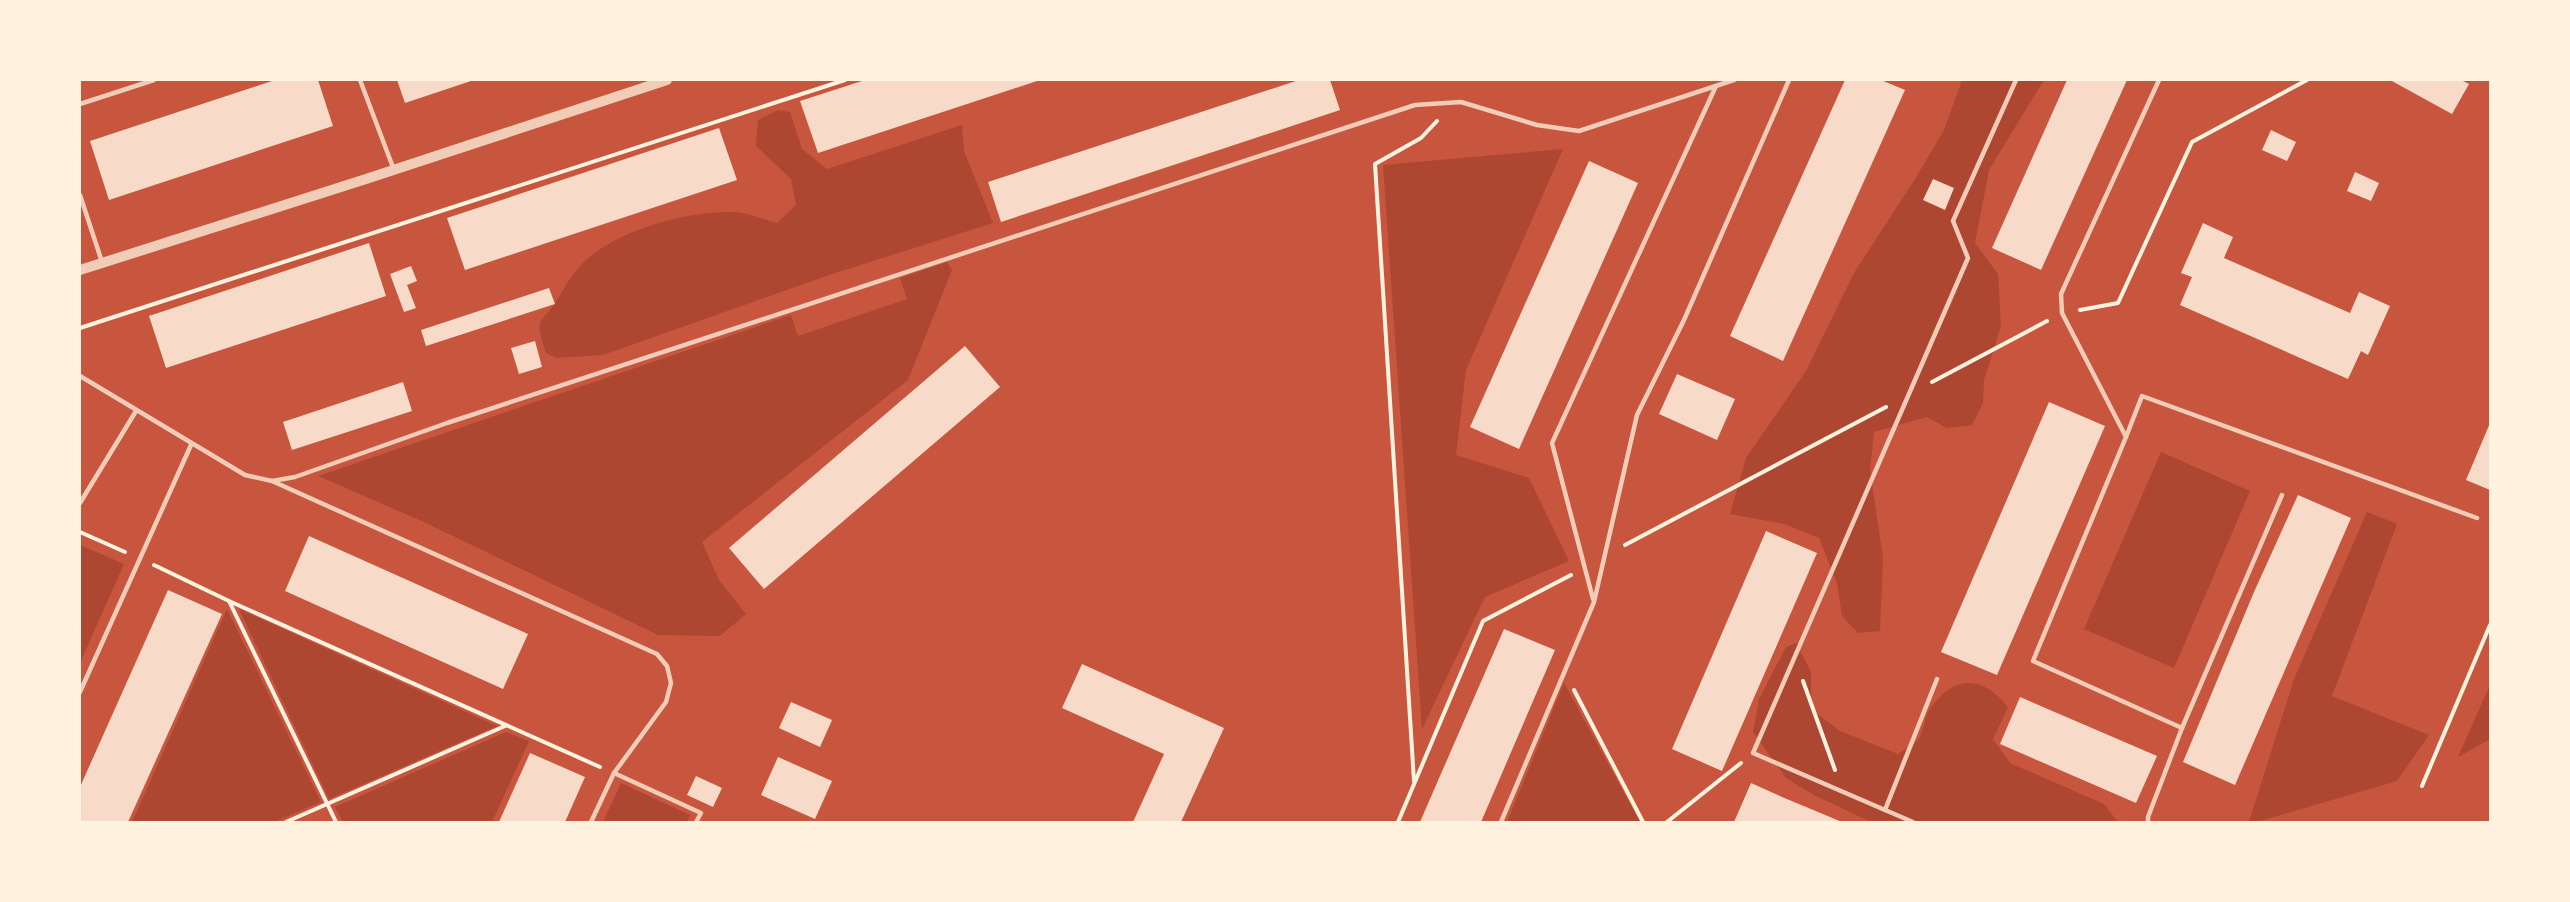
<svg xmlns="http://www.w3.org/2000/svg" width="2570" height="902" font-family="'Sofia Sans Condensed',sans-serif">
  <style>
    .green { fill: #ae4732 }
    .building { fill: #f7dbc8 }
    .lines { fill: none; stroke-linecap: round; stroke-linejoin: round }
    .path { stroke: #fff3e0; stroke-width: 4 }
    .service { stroke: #f1ccb7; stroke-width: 4.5 }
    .tertiary { stroke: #f1ccb7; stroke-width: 10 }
  </style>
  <rect width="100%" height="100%" fill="#c8553d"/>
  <g class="green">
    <path d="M 1962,80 L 2044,80 L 1989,170 L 1975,243 L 1998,274 L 2001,326 L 1984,380 L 1983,403 L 1972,425 L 1947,428 L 1927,417 L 1874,432 L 1870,470 L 1883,558 L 1880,631 L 1858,633 L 1842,616 L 1837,583 L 1819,538 L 1784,524 L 1730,514 L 1746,458 L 1806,371 L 1854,273 L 1915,179 L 1944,130 Z"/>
    <path d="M 778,110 L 790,112 L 802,149 L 827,169 L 962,125 L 964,151 L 993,223 L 832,274 L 603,355 L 556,358 L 546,353 C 533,314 540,328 559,297 C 566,284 575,270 586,260 C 620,229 688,211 733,212 C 747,212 764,220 777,223 L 796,205 L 791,179 L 756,146 L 758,120 Z"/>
    <path d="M 1563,149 L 1466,370 L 1456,455 L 1529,478 L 1569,561 L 1485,597 L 1422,729 L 1383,165 Z"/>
    <path d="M 947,262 L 952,270 L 908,380 L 702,542 L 719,580 L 746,614 L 720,636 L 658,635 L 424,522 L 318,476 L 791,315 L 798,336 L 907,299 L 900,278 Z"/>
    <path d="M 2161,452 L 2250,491 L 2174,668 L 2084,629 Z"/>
    <path d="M 2367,512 L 2397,524 L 2332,696 L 2429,735 L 2397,781 L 2257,822 L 2249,822 L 2294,679 Z"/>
    <path d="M 80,545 L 124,564 L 80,663 Z"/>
    <path d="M 227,609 L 321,802 L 274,822 L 132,822 Z"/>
    <path d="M 239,609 L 497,726 L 329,799 Z"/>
    <path d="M 1796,643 L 1811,672 L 1811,709 L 1840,731 L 1898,754 C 1903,750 1913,746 1917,741 C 1924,733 1924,719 1929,710 C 1953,675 1982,674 2008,707 L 1993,739 L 2010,763 L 2104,804 L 2118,822 L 1871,822 L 1814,795 L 1786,778 L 1753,732 L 1759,699 L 1786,647 Z"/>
    <path d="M 1564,683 L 1640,822 L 1507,822 Z"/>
    <path d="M 2490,685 L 2490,739 L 2458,757 Z"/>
    <path d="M 506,732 L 529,741 L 492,822 L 343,822 L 335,807 Z"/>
    <path d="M 621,783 L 690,815 L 687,822 L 603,822 Z"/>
  </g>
  <g class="building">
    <path d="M 275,80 L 318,80 L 333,126 L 109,200 L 90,141 Z"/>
    <path d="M 397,80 L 474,80 L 405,103 Z"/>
    <path d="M 865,80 L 1040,80 L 818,153 L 800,101 Z"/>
    <path d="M 1299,80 L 1330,80 L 1340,110 L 1001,222 L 988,182 Z"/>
    <path d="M 1845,80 L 1881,80 L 1905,90 L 1783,361 L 1730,336 Z"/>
    <path d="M 2067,80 L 2127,80 L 2041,270 L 1992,248 Z"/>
    <path d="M 2390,80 L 2461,80 L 2469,84 L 2452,114 Z"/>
    <path d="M 719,128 L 737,180 L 465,270 L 447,218 Z"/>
    <path d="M 2271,130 L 2296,142 L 2287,161 L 2262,150 Z"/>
    <path d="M 1589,161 L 1638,183 L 1519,449 L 1470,427 Z"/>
    <path d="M 2355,172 L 2379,183 L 2371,201 L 2347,191 Z"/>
    <path d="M 1933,179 L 1954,188 L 1945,210 L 1923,200 Z"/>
    <path d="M 2203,223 L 2233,237 L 2224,258 L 2350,313 L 2359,292 L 2390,306 L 2368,355 L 2361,351 L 2348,379 L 2180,305 L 2192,277 L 2181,273 Z"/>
    <path d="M 369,243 L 386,296 L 166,368 L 149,316 Z"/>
    <path d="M 411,266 L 417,281 L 407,285 L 416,308 L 404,312 L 390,274 Z"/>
    <path d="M 549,288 L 555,304 L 426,346 L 421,330 Z"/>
    <path d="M 535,341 L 542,367 L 519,374 L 511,348 Z"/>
    <path d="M 965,346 L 1000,387 L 764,589 L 729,548 Z"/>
    <path d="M 1677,374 L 1735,399 L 1717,440 L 1659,414 Z"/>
    <path d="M 403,382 L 412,411 L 292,450 L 283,422 Z"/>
    <path d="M 2049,402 L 2105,426 L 1997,675 L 1941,652 Z"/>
    <path d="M 2490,423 L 2490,490 L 2466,480 Z"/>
    <path d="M 2298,495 L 2351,518 L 2235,785 L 2183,762 L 2254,592 Z"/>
    <path d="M 1766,531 L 1817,553 L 1722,771 L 1672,749 Z"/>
    <path d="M 309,536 L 528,634 L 503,689 L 285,591 Z"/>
    <path d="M 168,590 L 222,614 L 128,822 L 80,822 L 80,787 Z"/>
    <path d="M 1504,629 L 1555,650 L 1481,822 L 1420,822 Z"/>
    <path d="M 1082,664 L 1224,728 L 1181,822 L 1133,822 L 1164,754 L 1062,708 Z"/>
    <path d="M 2020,697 L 2157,756 L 2136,803 L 2000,744 Z"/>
    <path d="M 791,702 L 832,720 L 820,747 L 779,728 Z"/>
    <path d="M 530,753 L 585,777 L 565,822 L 499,822 Z"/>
    <path d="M 778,757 L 832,781 L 815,819 L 761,795 Z"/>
    <path d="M 696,776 L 722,788 L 713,807 L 687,795 Z"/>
    <path d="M 1751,783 L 1782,797 L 1842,822 L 1734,822 Z"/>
  </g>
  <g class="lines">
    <g class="path">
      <path d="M 2080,310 L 2118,303 L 2192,142 L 2307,80"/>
      <path d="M 80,328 L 845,80"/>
      <path d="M 1932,382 L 2047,321"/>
      <path d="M 80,532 L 125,552"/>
      <path d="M 1625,545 L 1886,407"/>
      <path d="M 154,565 L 229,601 L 336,822"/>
      <path d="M 229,601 L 600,767"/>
      <path d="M 1803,681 L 1835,770"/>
      <path d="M 1574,690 L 1643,822"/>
      <path d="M 1414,781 L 1375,164 L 1421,138 L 1437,121"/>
      <path d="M 2422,786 L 2490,625"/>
      <path d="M 286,822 L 505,726"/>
      <path d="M 1398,822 L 1483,621 L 1571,575"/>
      <path d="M 1667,822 L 1741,763"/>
    </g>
    <g class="service">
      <path d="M 360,80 L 394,170"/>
      <path d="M 2159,80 L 2061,294 L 2062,313 L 2126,437 L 2033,661 L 2182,728"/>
      <path d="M 80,104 L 154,80"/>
      <path d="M 80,195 L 102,262"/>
      <path d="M 80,376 L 245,475 L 272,481 L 295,477 L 447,423 L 1415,105 L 1461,102 L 1537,125 L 1579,131 L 1734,80"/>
      <path d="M 2126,437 L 2142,396 L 2477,518"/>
      <path d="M 272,481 L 657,654 L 667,666 L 671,683 L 666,702 L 614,773 L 591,822"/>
      <path d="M 80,503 L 136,411"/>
      <path d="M 1593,599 L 1552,443 L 1716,86"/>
      <path d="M 80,692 L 191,445"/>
      <path d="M 614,773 L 701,813 L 696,822"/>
      <path d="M 1885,810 L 1753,753 L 1968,258 L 1953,221 L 2016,80"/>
      <path d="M 1501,822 L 1594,602 L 1637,415 L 1684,320 L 1789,80"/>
      <path d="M 1913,822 L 1885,810 L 1937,679"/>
      <path d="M 2148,822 L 2148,817 L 2182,728 L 2282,495"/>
    </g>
    <path class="tertiary" d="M 80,270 L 366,179 L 667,80"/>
  </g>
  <rect width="2570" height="902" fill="none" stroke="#fff3e0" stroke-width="162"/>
</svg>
